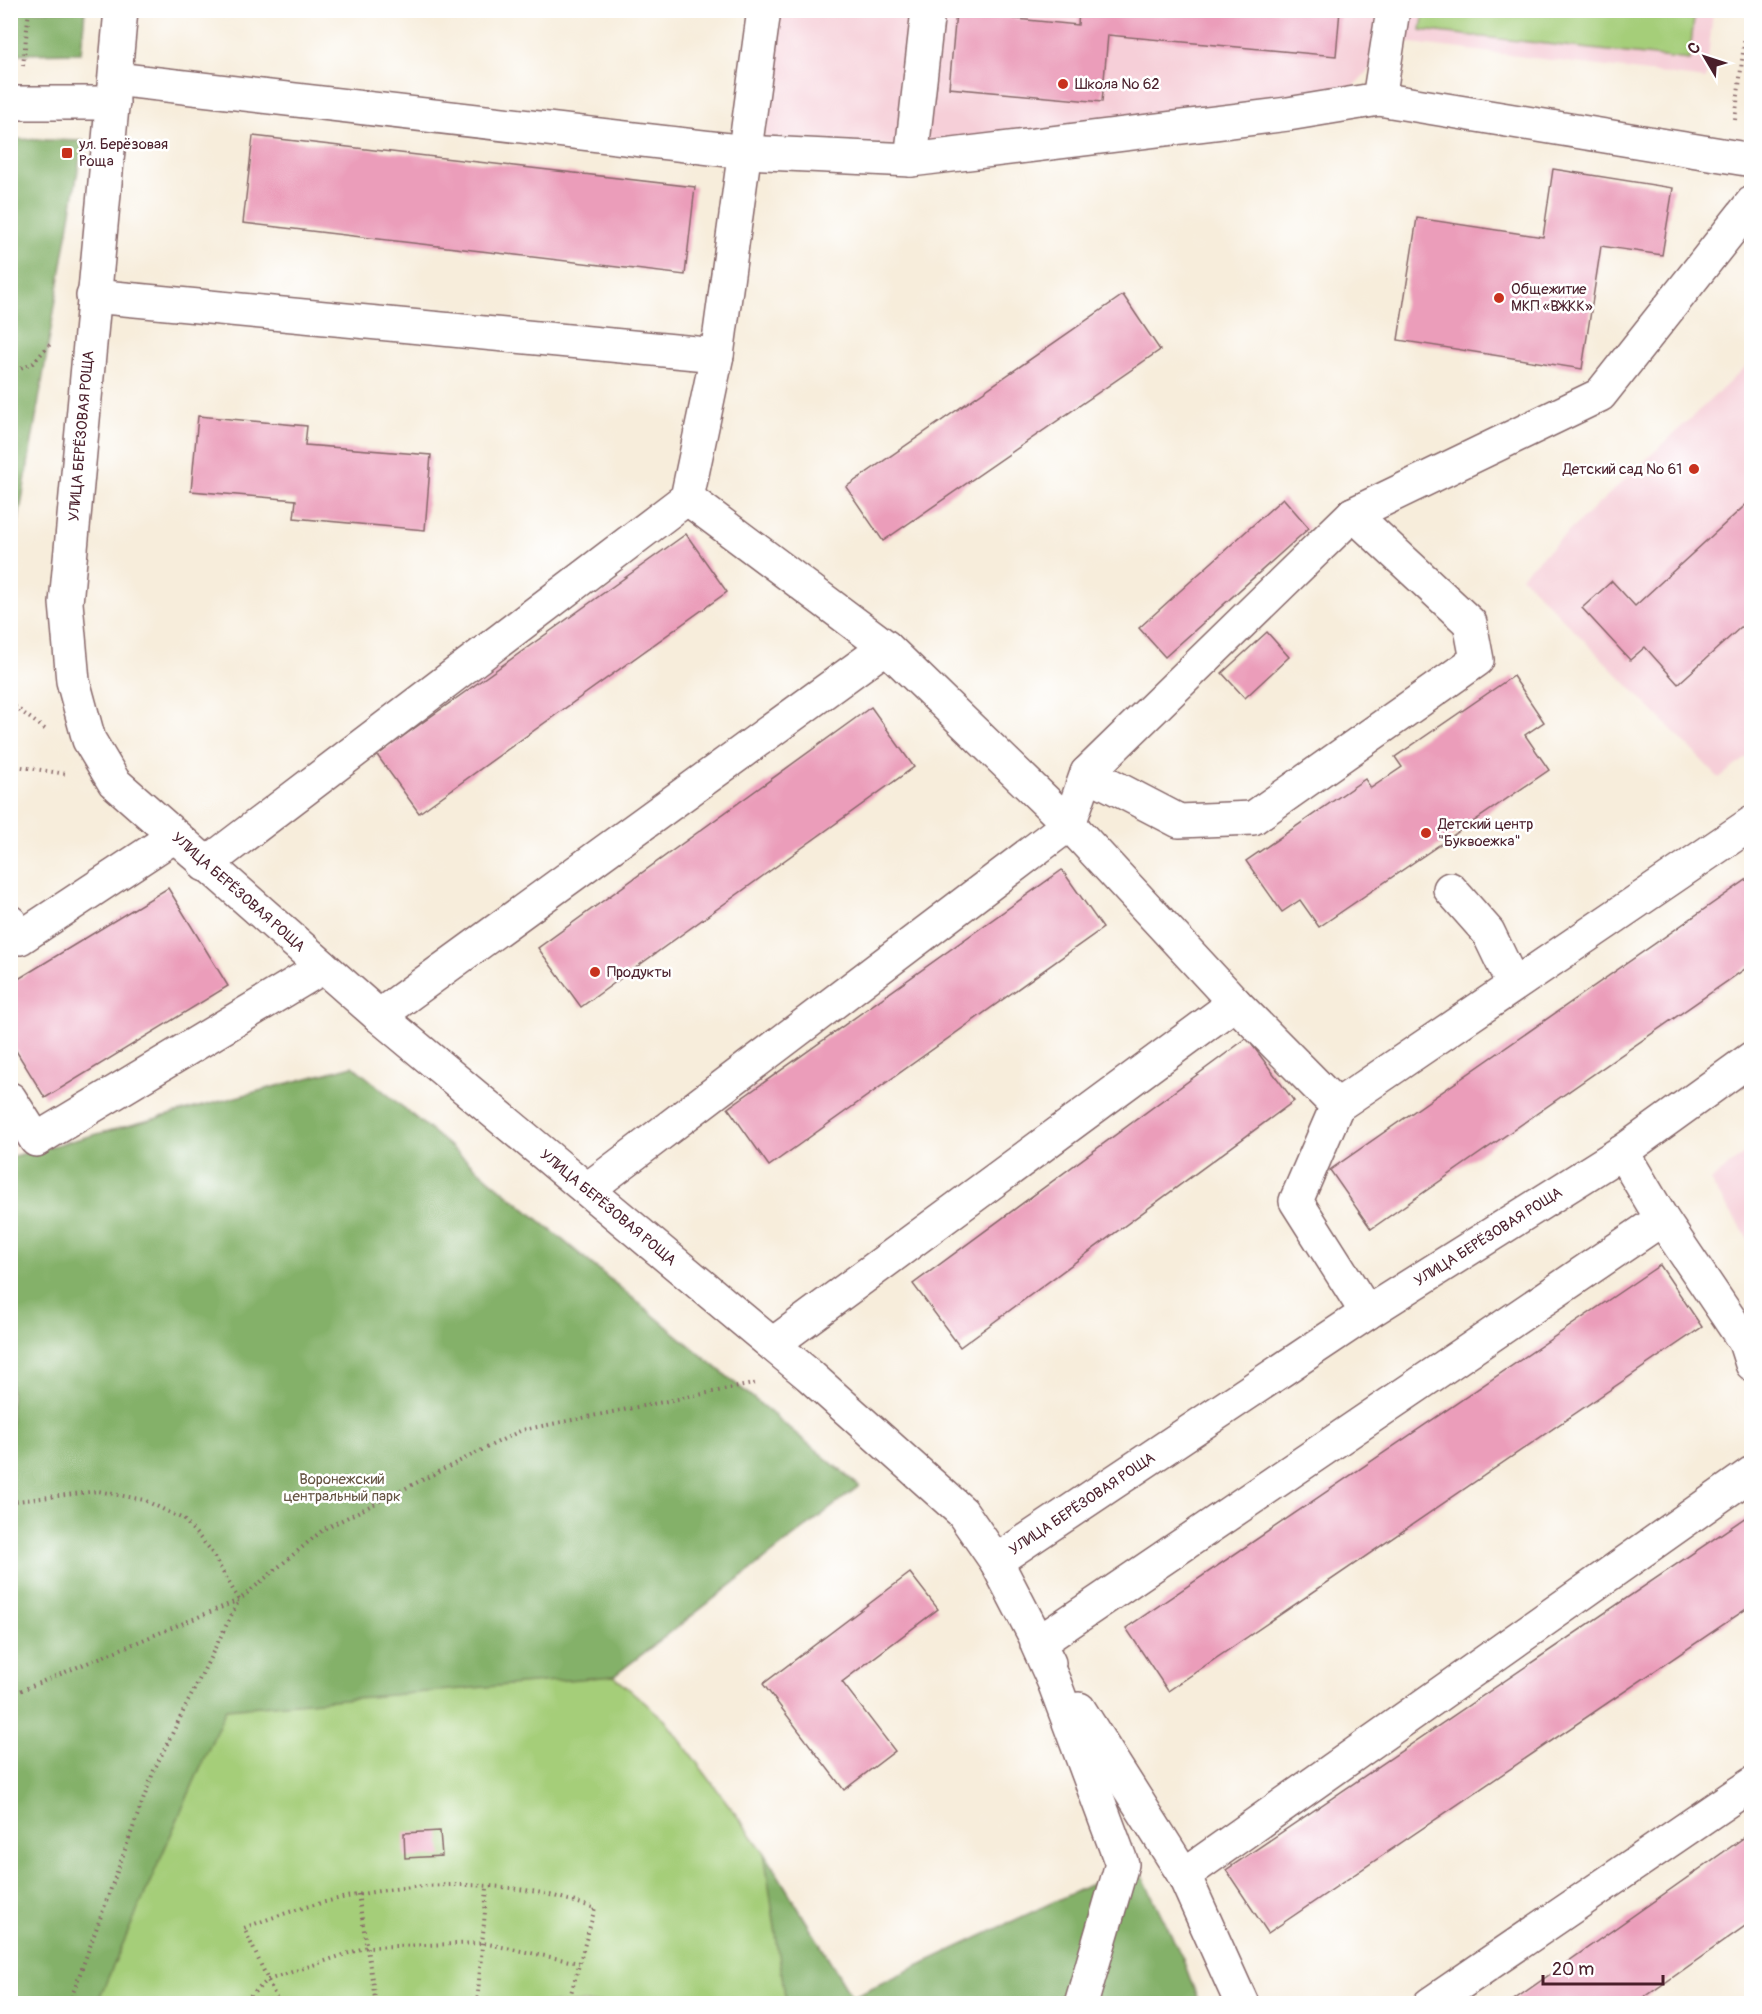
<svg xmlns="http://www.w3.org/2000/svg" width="1762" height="2014" font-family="Pangolin,sans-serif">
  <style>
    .built { fill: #f6cfd8 }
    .green { fill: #a5ce79; stroke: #787652; stroke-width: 1.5 }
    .forest { fill: #84b169; stroke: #67684a; stroke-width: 1.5 }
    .building { fill: #eb9dba }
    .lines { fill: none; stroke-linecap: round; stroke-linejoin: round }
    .minor-casing { stroke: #876769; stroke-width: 36 }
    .path { stroke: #876769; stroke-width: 4; stroke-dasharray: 1.5 4.5; stroke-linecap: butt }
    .minor { stroke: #fff; stroke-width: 33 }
    .poi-dot { fill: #c8321e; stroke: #fff; stroke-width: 2 }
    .labels { text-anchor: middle; stroke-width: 5; stroke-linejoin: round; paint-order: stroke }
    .poi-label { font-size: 15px; fill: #4a1f2b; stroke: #fff; text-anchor: start }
    .street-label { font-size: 15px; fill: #4a1f2b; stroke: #fff }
    .park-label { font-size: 15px; fill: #655442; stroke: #fff }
  </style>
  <rect width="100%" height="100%" fill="#fff"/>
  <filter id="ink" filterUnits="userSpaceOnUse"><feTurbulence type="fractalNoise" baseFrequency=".0167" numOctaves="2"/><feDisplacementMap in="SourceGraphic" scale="12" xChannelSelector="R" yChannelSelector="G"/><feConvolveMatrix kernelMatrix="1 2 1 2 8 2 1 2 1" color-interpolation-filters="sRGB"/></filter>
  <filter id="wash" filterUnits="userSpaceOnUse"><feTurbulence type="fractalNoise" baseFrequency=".008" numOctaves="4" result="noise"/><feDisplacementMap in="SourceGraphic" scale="24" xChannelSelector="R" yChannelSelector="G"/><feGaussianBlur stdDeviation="1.35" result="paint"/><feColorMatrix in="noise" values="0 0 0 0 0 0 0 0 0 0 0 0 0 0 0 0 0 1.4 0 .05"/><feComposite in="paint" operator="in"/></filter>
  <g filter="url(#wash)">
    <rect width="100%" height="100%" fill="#f7eddb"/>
    <g class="built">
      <path d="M 780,11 L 1713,11 L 1706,79 L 1395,41 L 1351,89 L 926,147 L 764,138 Z"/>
      <path d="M 1751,362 L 1751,754 L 1719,778 L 1521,576 Z"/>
      <path d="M 1751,1148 L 1751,1243 L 1710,1181 Z"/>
    </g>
    <g class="green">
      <path d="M 1424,11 L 1424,10 L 1695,11 L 1689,60 L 1421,30 Z"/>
      <path d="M 353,1066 L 859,1486 L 614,1676 L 665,1720 L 764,1852 L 851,1996 L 1182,1957 L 1199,2003 L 11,2004 L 11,1157 Z"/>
    </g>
    <g class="forest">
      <path d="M 10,11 L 85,11 L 81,53 L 11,54 Z"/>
      <path d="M 11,139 L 83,141 L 15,541 L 11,545 Z"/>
      <path d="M 353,1066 L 859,1486 L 614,1676 L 226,1709 L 97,2003 L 11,2004 L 11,1157 Z"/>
      <path d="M 764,1852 L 852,1997 L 1136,1863 L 1182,1957 L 1199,2003 L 786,2003 Z"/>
    </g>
    <g id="blocks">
      <g class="building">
        <path d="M 1079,10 L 1340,10 L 1336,56 L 1108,35 L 1102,102 L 949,88 L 956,13 L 1078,25 Z"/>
        <path d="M 253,136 L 695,187 L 685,275 L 243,223 Z"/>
        <path d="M 1553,169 L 1673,188 L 1662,255 L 1601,246 L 1582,369 L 1398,340 L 1417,218 L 1543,237 Z"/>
        <path d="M 1123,295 L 1160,350 L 883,541 L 846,487 Z"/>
        <path d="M 198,416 L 307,426 L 305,445 L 431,455 L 425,530 L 294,518 L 296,500 L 191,491 Z"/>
        <path d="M 1283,498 L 1309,528 L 1165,657 L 1139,628 Z"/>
        <path d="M 1752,499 L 1752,617 L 1678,684 L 1645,647 L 1630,660 L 1582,608 L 1612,581 L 1635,606 Z"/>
        <path d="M 686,534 L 727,592 L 419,813 L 377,755 Z"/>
        <path d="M 1267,632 L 1289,657 L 1245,698 L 1222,673 Z"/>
        <path d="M 1513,676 L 1544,722 L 1525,735 L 1549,770 L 1319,927 L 1300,900 L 1282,912 L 1246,861 L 1365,779 L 1371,788 L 1402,767 L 1395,757 Z"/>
        <path d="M 871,707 L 914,767 L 581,1007 L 538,948 Z"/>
        <path d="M 1062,870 L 1103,928 L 769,1166 L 728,1108 Z"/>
        <path d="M 1752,876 L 1752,964 L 1371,1229 L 1330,1170 Z"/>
        <path d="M 168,888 L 228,986 L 45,1098 L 10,1041 L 10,984 Z"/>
        <path d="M 1247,1038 L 1294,1101 L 960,1347 L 913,1284 Z"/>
        <path d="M 1660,1265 L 1702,1327 L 1168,1691 L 1126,1628 Z"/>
        <path d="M 1752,1513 L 1752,1605 L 1268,1933 L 1226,1870 Z"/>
        <path d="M 910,1573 L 938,1609 L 842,1682 L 895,1751 L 844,1790 L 763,1684 Z"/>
        <path d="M 440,1831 L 442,1856 L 405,1858 L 404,1833 Z"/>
        <path d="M 1752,1832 L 1752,1921 L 1635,2004 L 1508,2004 Z"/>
      </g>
    </g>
  </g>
  <g filter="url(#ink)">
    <use href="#blocks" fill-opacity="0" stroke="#876769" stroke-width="1.5"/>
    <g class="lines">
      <g class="minor-casing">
        <g id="minor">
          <path id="s1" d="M 121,10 L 66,603 L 73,681 L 89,740 L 114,782 L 379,1016 L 809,1375 L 962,1512 L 996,1561 L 1367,1313 L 1622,1152 L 1752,1058"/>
          <path d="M 115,79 L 746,152 L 911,160 L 1288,114 L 1379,99 L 1393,10"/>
          <path d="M 1379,99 L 1752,160"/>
          <path d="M 10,103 L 113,103"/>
          <path d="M 911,160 L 928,10"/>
          <path d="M 93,296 L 717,355"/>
          <path d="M 687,498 L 886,647 L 1069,824 L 1235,1003 L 1337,1106 L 1296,1201 L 1367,1313"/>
          <path d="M 1087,773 L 1179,821 L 1253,818 L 1477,660 L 1470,623 L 1353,514"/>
          <path d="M 205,865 L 687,498 L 717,355 L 764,10"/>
          <path d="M 1450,889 L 1488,932 L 1513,984"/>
          <path d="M 10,922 L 20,938 L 173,837"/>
          <path d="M 379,1016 L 886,647"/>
          <path d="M 10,1099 L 36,1140 L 323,967"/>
          <path d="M 1337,1106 L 1752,823"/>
          <path d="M 1622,1152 L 1662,1219 L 1745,1342 L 1752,1364"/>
          <path d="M 588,1189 L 1069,824 L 1087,773 L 1353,514 L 1600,395 L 1752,203"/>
          <path d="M 773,1344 L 1235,1003"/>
          <path d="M 996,1561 L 1049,1663"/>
          <path d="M 1079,1709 L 1184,1875 L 1242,2004"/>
          <path d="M 1184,1875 L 1752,1473"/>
          <path d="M 1081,2004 L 1122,1864 L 1054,1682 L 1037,1644 L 1662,1219"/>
          <path d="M 1430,2004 L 1752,1784"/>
        </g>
      </g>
      <g class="path">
        <path d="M 23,66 L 29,10"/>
        <path d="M 1735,120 L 1748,10"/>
        <path d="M 10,372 L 33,363 L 51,343"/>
        <path d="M 10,703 L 46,730"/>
        <path d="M 10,765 L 66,774"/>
        <path d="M 10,1502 L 98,1491 L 144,1500 L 183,1519 L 209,1548 L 239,1600 L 154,1770 L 69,2004"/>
        <path d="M 10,1695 L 239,1600 L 324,1529 L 522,1430 L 758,1383"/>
        <path d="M 358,1894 L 376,2004"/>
        <path d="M 241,2004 L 268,1980 L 367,1947 L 483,1943 L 579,1963"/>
        <path d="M 279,2004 L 244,1928 C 336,1892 439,1874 537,1892 C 556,1896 576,1902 595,1908 L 568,2004"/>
        <path d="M 477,2004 L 487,1888"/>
      </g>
      <use href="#minor" class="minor"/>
    </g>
  </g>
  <g class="poi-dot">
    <circle cx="1063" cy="84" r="6"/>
    <rect x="61" y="147" width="12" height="12" rx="3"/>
    <circle cx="1499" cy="298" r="6"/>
    <circle cx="1694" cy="469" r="6"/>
    <circle cx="1426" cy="833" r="6"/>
    <circle cx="595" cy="972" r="6"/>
  </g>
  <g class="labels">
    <g class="poi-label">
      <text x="1075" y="89">Школа № 62</text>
      <text x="79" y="149">ул. Берёзовая<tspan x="79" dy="17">Роща</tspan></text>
      <text x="1511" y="294">Общежитие<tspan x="1511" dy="17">МКП «ВЖКК»</tspan></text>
      <text x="1682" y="474" text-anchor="end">Детский сад № 61</text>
      <text x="1438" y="829">Детский центр<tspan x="1438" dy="17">"Буквоежка"</tspan></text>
      <text x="607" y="977">Продукты</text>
    </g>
    <g class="street-label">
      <text transform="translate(81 436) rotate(-85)" y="5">УЛИЦА БЕРЁЗОВАЯ РОЩА</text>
      <text dy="5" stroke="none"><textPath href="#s1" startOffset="950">УЛИЦА БЕРЁЗОВАЯ РОЩА</textPath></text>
      <text dy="5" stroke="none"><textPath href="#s1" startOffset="1436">УЛИЦА БЕРЁЗОВАЯ РОЩА</textPath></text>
      <text dy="5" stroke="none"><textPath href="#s1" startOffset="2552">УЛИЦА БЕРЁЗОВАЯ РОЩА</textPath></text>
      <text dy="5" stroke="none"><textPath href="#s1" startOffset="2066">УЛИЦА БЕРЁЗОВАЯ РОЩА</textPath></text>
    </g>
    <g class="park-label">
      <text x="342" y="1484">Воронежский<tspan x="342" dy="17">центральный парк</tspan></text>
    </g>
  </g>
  <rect width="1762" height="2014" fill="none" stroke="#fff" stroke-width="36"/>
  <g transform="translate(1705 57) rotate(309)" stroke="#ffffff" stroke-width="4.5" paint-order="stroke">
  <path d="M0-4.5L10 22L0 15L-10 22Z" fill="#4a1f2b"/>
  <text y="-9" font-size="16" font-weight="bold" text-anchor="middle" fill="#4a1f2b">С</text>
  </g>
  <path d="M1543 1975v9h120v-9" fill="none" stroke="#4a1f2b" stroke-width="3"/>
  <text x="1552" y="1975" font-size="18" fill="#4a1f2b" stroke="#ffffff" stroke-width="4.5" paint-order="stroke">20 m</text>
</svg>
